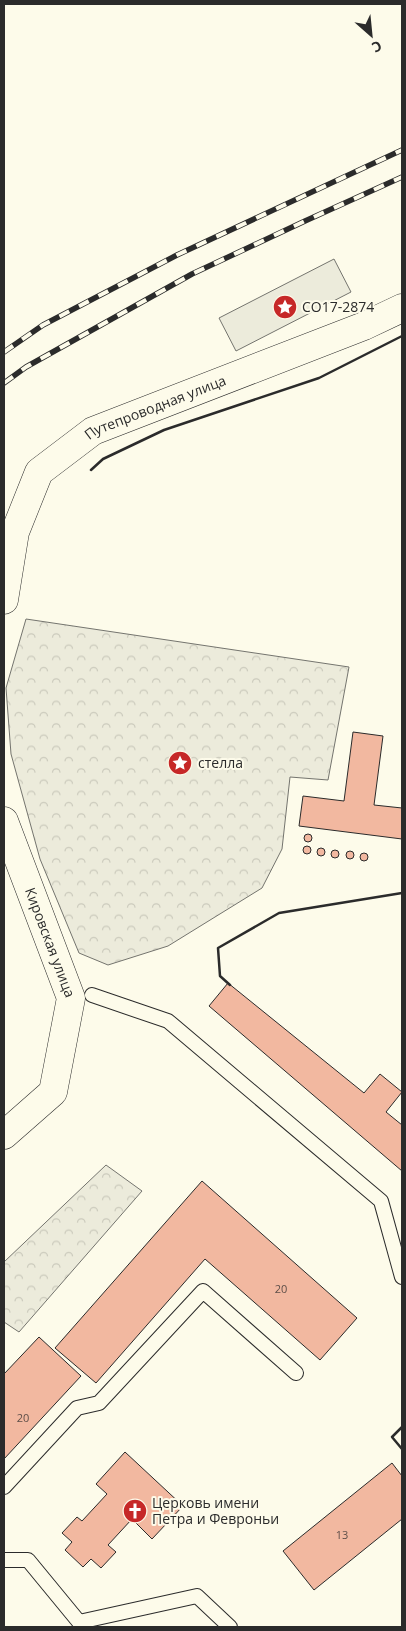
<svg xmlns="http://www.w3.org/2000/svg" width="406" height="1631" font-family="'Open Sans',sans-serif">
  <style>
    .grass { fill: #ecebdb; stroke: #74746e }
    .forest { fill: url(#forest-crowns); stroke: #74746e }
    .building { fill: #f2b8a0; stroke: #2b2b2b }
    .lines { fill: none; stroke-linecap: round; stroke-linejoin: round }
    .lane-casing { stroke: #2b2b2b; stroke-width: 16 }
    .secondary-casing { stroke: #2b2b2b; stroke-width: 29 }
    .lane { stroke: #fdfbea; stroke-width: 14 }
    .secondary { stroke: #fdfbea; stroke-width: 28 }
    .rail-casing { stroke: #2b2b2b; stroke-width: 5.5 }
    .rail { stroke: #fdfbea; stroke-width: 4; stroke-dasharray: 11; stroke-linecap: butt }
    .wall { stroke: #2b2b2b; stroke-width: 2.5 }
    .labels { text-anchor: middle; stroke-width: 4; stroke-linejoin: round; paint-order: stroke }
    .number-label { font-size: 11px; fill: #5d4e48 }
    .poi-label { font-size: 14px; fill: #2b2b2b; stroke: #fdfbea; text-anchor: start }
    .street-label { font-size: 14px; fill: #2b2b2b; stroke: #fdfbea }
  </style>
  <defs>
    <pattern id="forest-crowns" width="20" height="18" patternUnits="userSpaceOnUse" patternTransform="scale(1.25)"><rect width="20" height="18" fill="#ecebdb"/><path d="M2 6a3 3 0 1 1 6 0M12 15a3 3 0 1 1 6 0" fill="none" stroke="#cbcabc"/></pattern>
  </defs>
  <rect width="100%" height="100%" fill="#fdfbea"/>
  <path class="grass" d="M 334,259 L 351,292 L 236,351 L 219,318 Z"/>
  <g class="forest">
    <path d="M 26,619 L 349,667 L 328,780 L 290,777 L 282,849 L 262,888 L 168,946 L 108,965 L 79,953 L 40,859 L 11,754 L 6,688 Z"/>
    <path d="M 106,1165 L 142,1191 L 19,1332 L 4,1322 L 4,1262 Z"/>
  </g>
  <g class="building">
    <path d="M 353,732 L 383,736 L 374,805 L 402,808 L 402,839 L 299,826 L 303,796 L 344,801 Z"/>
    <circle cx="308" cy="838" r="4"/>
    <circle cx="307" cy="850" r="4"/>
    <circle cx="321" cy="852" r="4"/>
    <circle cx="335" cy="854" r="4"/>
    <circle cx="350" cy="855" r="4"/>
    <circle cx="364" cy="857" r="4"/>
    <path d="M 228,983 L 364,1093 L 380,1074 L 402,1092 L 386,1112 L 402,1125 L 402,1171 L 209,1006 Z"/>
    <path d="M 202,1181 L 357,1318 L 320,1360 L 205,1259 L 96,1383 L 55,1348 Z"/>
    <path d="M 39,1337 L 81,1376 L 4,1459 L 4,1374 Z"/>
    <path d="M 125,1452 L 183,1506 L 152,1539 L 132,1519 L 108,1545 L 116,1552 L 101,1568 L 91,1559 L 83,1567 L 65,1550 L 72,1542 L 62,1533 L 77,1517 L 82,1521 L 107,1494 L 96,1484 Z"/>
    <path d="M 392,1463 L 402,1476 L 402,1519 L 314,1590 L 283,1551 Z"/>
  </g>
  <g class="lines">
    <g class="lane-casing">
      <g id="lane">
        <path d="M 92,995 L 168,1021 L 381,1201 L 402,1277"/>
        <path d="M 4,1487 L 77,1408 L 99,1403 L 203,1291 L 296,1373"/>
        <path d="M 4,1560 L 28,1560 L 79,1622 L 197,1596 L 230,1627"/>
      </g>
    </g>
    <g class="secondary-casing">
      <g id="secondary">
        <path id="s1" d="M 4,600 L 15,532 L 39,472 L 93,431 L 364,326 L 402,308"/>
        <path id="s2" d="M 4,821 L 71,998 L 53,1092 L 4,1135"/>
      </g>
    </g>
    <use href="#lane" class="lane"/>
    <use href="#secondary" class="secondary"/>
    <g class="rail-casing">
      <g id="rail">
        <path d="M 4,352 L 43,325 L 177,255 L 402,150"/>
        <path d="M 4,383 L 26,367 L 192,274 L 305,221 L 402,177"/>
      </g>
    </g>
    <use href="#rail" class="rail"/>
    <g class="wall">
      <path d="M 91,470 L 103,459 L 164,430 L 319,378 L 402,336"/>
      <path d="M 230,985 L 220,976 L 218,948 L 279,913 L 402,893"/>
      <path d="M 402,1427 L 392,1437 L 402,1449"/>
    </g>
  </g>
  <defs>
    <g id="sight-disc" transform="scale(1.25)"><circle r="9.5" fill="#c62828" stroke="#fdfbea"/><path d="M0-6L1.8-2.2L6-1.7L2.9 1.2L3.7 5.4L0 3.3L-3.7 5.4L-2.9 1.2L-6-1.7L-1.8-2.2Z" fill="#fff"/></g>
    <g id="church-disc" transform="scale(1.25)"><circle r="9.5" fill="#c62828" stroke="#fdfbea"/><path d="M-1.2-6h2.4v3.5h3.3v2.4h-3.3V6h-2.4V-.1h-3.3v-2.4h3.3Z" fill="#fff"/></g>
  </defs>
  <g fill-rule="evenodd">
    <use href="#sight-disc" x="285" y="307"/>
    <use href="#sight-disc" x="180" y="763"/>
    <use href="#church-disc" x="135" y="1511"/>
  </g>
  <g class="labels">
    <g class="number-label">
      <text x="281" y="1293">20</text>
      <text x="23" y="1422">20</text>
      <text x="342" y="1539">13</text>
    </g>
    <g class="poi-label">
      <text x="302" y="312">СО17-2874</text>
      <text x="198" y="768">стелла</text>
      <text x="152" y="1508">Церковь имени<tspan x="152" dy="16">Петра и Февроньи</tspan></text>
    </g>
    <g class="street-label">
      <text dy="5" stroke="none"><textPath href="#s1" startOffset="268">Путепроводная улица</textPath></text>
      <text dy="5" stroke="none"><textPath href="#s2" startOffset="130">Кировская улица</textPath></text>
    </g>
  </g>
  <rect width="406" height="1631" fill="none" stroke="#2b2b2b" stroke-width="10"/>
  <g transform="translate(371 35) rotate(153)" stroke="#fdfbea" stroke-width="4" paint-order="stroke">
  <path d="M0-4L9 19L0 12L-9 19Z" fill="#2b2b2b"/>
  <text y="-8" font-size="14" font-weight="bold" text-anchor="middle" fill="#2b2b2b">С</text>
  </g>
</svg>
